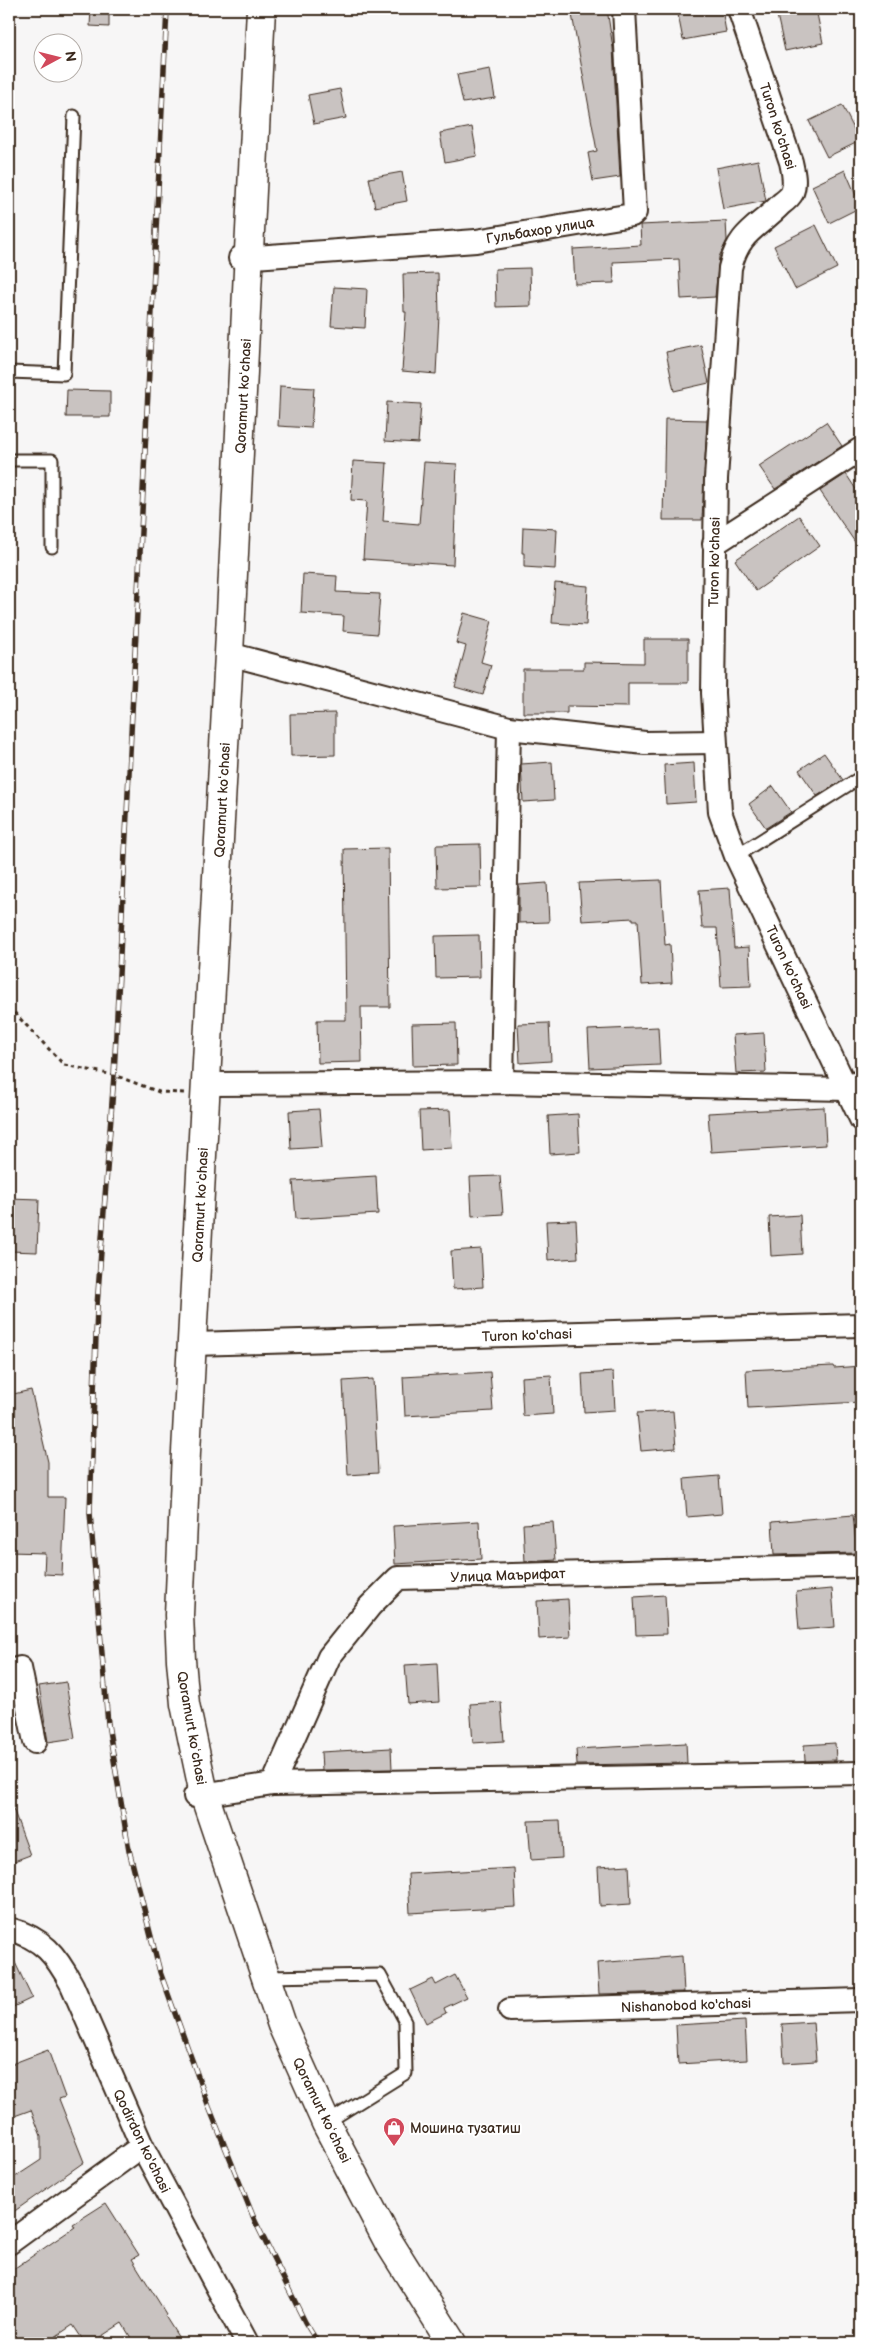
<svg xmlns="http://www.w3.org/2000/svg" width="870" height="2352" font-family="'Balsamiq Sans',sans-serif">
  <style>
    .building { fill: #c9c3c1; stroke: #3b2a1e }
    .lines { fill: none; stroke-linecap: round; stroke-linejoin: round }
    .lane-casing { stroke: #3b2a1e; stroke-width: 15 }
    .street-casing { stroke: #3b2a1e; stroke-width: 26 }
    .secondary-casing { stroke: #3b2a1e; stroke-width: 31 }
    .path { stroke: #3b2a1e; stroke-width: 3; stroke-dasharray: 4 4; stroke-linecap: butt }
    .lane { stroke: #fff; stroke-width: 11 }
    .street { stroke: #fff; stroke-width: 22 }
    .secondary { stroke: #fff; stroke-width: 28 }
    .rail-casing { stroke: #3b2a1e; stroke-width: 5.5 }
    .rail { stroke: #fff; stroke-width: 4; stroke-dasharray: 11; stroke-linecap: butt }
    .labels { text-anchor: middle; stroke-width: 4; stroke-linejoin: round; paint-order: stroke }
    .street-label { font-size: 14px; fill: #3b2a1e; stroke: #fff }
    .poi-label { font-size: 14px; fill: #3b2a1e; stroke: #fff; text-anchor: start }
  </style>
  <rect width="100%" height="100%" fill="#f7f6f6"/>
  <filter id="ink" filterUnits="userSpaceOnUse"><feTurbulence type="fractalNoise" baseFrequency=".02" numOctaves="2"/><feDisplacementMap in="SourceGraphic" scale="10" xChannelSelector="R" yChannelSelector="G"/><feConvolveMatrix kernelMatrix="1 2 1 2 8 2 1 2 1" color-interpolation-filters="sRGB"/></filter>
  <g filter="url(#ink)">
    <g class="building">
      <path d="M 91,9 L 109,9 L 109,27 L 90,26 Z"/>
      <path d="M 571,9 L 607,9 L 613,48 L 620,177 L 593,181 L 588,153 L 597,151 Z"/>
      <path d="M 677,9 L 722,9 L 726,32 L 683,40 Z"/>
      <path d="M 806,9 L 816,9 L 823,43 L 785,51 L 777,15 Z"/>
      <path d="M 490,69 L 495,98 L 463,103 L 457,75 Z"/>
      <path d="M 340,89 L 346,118 L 314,124 L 308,95 Z"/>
      <path d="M 842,105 L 860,141 L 827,157 L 809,121 Z"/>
      <path d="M 472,127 L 477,156 L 445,162 L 440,133 Z"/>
      <path d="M 758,160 L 766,201 L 723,209 L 716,168 Z"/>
      <path d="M 845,170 L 861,207 L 829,223 L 812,186 Z"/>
      <path d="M 402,172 L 407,201 L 375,207 L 369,178 Z"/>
      <path d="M 726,221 L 727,240 L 719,257 L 715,297 L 681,299 L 679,259 L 613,262 L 614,283 L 575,284 L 573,249 L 641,245 L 640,225 Z"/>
      <path d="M 816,225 L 837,268 L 795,289 L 774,246 Z"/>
      <path d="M 530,268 L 531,306 L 496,307 L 495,269 Z"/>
      <path d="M 438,273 L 439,315 L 436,374 L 402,371 L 406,312 L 404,312 L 403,274 Z"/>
      <path d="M 334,287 L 367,289 L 365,328 L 331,326 Z"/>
      <path d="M 701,345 L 709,383 L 674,391 L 666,352 Z"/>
      <path d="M 280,386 L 314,388 L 311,428 L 278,426 Z"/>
      <path d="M 67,390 L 110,391 L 110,417 L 66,417 Z"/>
      <path d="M 387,402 L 421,404 L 418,443 L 385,441 Z"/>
      <path d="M 665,419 L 707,420 L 702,520 L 663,520 Z"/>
      <path d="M 826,422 L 842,446 L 775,489 L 759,466 Z"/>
      <path d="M 353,461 L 387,463 L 383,521 L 419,524 L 424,462 L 457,464 L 453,565 L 363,559 L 367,501 L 351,500 Z"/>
      <path d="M 846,474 L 861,497 L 861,551 L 820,491 Z"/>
      <path d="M 799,516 L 820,546 L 756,591 L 735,560 Z"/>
      <path d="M 523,527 L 557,529 L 555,569 L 524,567 L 524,553 L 522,553 Z"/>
      <path d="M 303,574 L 337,576 L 336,592 L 380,594 L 377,634 L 343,631 L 344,616 L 301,613 Z"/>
      <path d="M 555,583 L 588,586 L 586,625 L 552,623 Z"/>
      <path d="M 464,613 L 492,621 L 481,662 L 491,665 L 483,695 L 455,687 L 466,646 L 456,643 Z"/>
      <path d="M 644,639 L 688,639 L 688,683 L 628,683 L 628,707 L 567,706 L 567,713 L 523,713 L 523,669 L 584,669 L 584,662 L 644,663 Z"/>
      <path d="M 335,713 L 335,755 L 291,756 L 290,714 Z"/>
      <path d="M 824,753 L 843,780 L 817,796 L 799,770 Z"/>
      <path d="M 552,762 L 554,800 L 523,802 L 521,764 Z"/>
      <path d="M 694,763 L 696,802 L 666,804 L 664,765 Z"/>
      <path d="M 773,786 L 791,812 L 766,828 L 749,804 Z"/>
      <path d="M 480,844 L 481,887 L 437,888 L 436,845 Z"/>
      <path d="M 388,848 L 390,1007 L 361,1007 L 362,1062 L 318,1063 L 317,1020 L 346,1020 L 344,849 Z"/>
      <path d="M 661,880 L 665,945 L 670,944 L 672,983 L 642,985 L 638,920 L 633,920 L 633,918 L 582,921 L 579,883 Z"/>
      <path d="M 547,883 L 549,922 L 519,923 L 519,885 Z"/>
      <path d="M 730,888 L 734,948 L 749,947 L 751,986 L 721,987 L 717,928 L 702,928 L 699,890 Z"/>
      <path d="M 479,935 L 480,977 L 436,978 L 435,936 Z"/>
      <path d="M 456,1023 L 457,1065 L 413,1066 L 412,1024 Z"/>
      <path d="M 549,1023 L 551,1061 L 520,1063 L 518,1024 Z"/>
      <path d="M 658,1027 L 660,1065 L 590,1068 L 588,1030 Z"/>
      <path d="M 764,1033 L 766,1072 L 736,1073 L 733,1035 Z"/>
      <path d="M 824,1107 L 826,1145 L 711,1152 L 708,1113 Z"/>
      <path d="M 319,1109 L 322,1147 L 291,1149 L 289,1111 Z"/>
      <path d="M 450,1110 L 452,1148 L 421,1150 L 419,1111 Z"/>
      <path d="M 578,1114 L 580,1152 L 550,1154 L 548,1116 Z"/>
      <path d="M 376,1176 L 378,1214 L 296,1219 L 293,1181 Z"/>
      <path d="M 500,1176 L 503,1214 L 472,1216 L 470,1177 Z"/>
      <path d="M 9,1198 L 39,1199 L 37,1252 L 9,1251 Z"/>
      <path d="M 800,1215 L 802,1254 L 771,1256 L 769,1217 Z"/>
      <path d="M 576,1220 L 578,1258 L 548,1260 L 546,1221 Z"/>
      <path d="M 481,1249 L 483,1287 L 453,1289 L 451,1251 Z"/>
      <path d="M 833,1366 L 834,1368 L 861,1366 L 861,1402 L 748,1408 L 746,1370 Z"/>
      <path d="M 490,1372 L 493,1411 L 405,1416 L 403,1377 Z"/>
      <path d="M 613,1372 L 615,1410 L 584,1412 L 582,1374 Z"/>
      <path d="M 551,1375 L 553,1414 L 523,1416 L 521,1377 Z"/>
      <path d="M 373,1379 L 378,1473 L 348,1475 L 343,1381 Z"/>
      <path d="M 31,1390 L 48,1462 L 48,1497 L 65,1497 L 62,1575 L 44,1574 L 45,1553 L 9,1552 L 9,1395 Z"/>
      <path d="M 673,1411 L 676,1448 L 641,1451 L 637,1413 Z"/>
      <path d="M 719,1476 L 722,1514 L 687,1517 L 684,1479 Z"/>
      <path d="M 853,1515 L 857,1553 L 774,1555 L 772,1522 Z"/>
      <path d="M 479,1521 L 481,1559 L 395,1564 L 393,1526 Z"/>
      <path d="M 553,1522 L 556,1560 L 525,1562 L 523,1524 Z"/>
      <path d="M 832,1589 L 835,1627 L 799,1630 L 796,1592 Z"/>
      <path d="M 665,1595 L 667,1634 L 636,1635 L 634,1597 Z"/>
      <path d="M 568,1599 L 570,1637 L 539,1639 L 537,1601 Z"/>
      <path d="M 437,1663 L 439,1702 L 408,1704 L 405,1665 Z"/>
      <path d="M 66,1682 L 75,1738 L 48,1742 L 39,1686 Z"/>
      <path d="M 501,1702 L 504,1741 L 473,1743 L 470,1704 Z"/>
      <path d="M 686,1743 L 687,1763 L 577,1765 L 576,1749 Z"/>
      <path d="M 835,1743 L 836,1760 L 805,1761 L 804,1745 Z"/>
      <path d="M 391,1748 L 392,1769 L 322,1770 L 321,1752 Z"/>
      <path d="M 9,1803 L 11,1803 L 30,1855 L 9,1863 Z"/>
      <path d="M 560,1820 L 562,1858 L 531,1860 L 528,1821 Z"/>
      <path d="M 629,1865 L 631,1904 L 600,1906 L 598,1867 Z"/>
      <path d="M 514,1868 L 516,1907 L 410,1913 L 408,1874 Z"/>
      <path d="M 9,1950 L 32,1998 L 9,2009 Z"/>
      <path d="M 682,1956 L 684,1992 L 599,1994 L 597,1963 Z"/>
      <path d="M 455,1975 L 467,1997 L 444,2008 L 446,2013 L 426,2023 L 410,1990 L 433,1979 L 436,1985 Z"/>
      <path d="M 745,2021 L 747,2060 L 678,2064 L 676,2025 Z"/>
      <path d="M 813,2022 L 816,2061 L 784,2063 L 782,2024 Z"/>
      <path d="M 48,2050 L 65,2097 L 59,2099 L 84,2162 L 9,2215 L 9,2181 L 41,2160 L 41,2136 L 31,2110 L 9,2118 L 9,2065 Z"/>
      <path d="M 106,2203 L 139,2255 L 132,2259 L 167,2315 L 165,2316 L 182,2343 L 134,2343 L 122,2323 L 91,2343 L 85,2343 L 73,2325 L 46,2343 L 9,2343 L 9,2272 L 75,2227 L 73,2224 Z"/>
    </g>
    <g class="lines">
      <g class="lane-casing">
        <g id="lane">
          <path d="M 9,372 L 64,374 L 74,116"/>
          <path d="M 9,460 L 52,460 L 52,547"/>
          <path d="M 736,856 L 861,777"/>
          <path d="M 266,1977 L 380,1975 L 405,2021 L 406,2073 L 326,2123"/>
        </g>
      </g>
      <g class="street-casing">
        <g id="street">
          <path d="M 739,9 L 791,162 C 793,171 796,183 792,193 C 790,197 785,201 781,204 C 757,229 739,231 730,268 L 716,479 L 713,693 L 720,812 L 736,856 L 861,1119"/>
          <path d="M 240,258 L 476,241 L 632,215 L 635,212 L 624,9"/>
          <path d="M 714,544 L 861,449"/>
          <path d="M 229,654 L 509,728 L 645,743 L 715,742"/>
          <path d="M 502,1082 L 509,728"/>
          <path d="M 207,1084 L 502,1082 L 847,1089 L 861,1081"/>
          <path d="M 193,1344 L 861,1325"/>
          <path d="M 9,1671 L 20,1668 L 35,1742"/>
          <path d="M 273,1784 L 329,1657 L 370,1606 L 398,1578 L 861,1566"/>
          <path d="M 195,1796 L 273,1784 L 861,1773"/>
          <path d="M 9,1929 C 43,1938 56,1955 72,1985 L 142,2146 L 247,2343"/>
          <path d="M 510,2010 L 861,2000"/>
          <path d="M 9,2243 L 142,2146"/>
        </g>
      </g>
      <g class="secondary-casing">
        <path id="secondary" d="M 261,9 L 229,654 L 186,1452 L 179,1615 L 181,1660 L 185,1704 L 204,1794 L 282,2025 L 326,2123 L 388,2241 L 452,2343"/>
      </g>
      <path class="path" d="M 9,1007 L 64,1065 L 114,1075 L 159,1092 L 184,1093"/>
      <use href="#lane" class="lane"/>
      <use href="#street" class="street"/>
      <use href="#secondary" class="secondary"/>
      <g class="rail-casing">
        <path id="rail" d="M 167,9 L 114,1075 L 97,1306 L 90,1513 L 108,1724 L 129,1850 L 160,1972 L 209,2107 L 255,2221 L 305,2322 L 318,2343"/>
      </g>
      <use href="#rail" class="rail"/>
    </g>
  </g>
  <defs>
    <g id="shop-pin" transform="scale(1.125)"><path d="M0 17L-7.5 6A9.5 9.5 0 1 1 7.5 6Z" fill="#d1495b" stroke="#fff"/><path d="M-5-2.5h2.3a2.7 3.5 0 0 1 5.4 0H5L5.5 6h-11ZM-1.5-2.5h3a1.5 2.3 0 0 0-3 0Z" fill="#fff"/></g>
  </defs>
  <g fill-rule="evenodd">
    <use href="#shop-pin" x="394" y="2128"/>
  </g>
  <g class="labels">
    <g class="street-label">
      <text transform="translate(778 126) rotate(72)" y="5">Turon ko'chasi</text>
      <text transform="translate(540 230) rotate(-9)" y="5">Гульбахор улица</text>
      <text transform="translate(243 396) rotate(-87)" y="5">Qoramurt koʻchasi</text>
      <text transform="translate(714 562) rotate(-89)" y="5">Turon ko'chasi</text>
      <text transform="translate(222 800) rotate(-87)" y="5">Qoramurt koʻchasi</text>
      <text transform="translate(789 967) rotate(65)" y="5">Turon ko'chasi</text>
      <text transform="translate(200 1205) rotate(-87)" y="5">Qoramurt koʻchasi</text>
      <text transform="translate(527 1335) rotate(-2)" y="5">Turon ko'chasi</text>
      <text transform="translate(508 1575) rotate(-2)" y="5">Улица Маърифат</text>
      <text transform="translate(192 1728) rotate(80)" y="5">Qoramurt koʻchasi</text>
      <text transform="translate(686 2005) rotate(-2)" y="5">Nishanobod ko'chasi</text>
      <text transform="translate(322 2110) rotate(64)" y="5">Qoramurt koʻchasi</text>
      <text transform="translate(142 2141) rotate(64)" y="5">Qodirdon ko'chasi</text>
    </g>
    <g class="poi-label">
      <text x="410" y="2133">Мошина тузатиш</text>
    </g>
  </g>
  <rect width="870" height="2352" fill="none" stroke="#fff" stroke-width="30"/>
  <rect x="15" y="15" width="840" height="2322" fill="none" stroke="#3b2a1e" stroke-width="2" filter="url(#ink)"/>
  <g transform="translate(58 58) rotate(83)"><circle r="24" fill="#ffffff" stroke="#b1aaa5"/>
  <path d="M0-4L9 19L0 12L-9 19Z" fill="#d1495b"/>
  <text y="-8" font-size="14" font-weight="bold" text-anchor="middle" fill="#3b2a1e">N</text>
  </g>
</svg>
